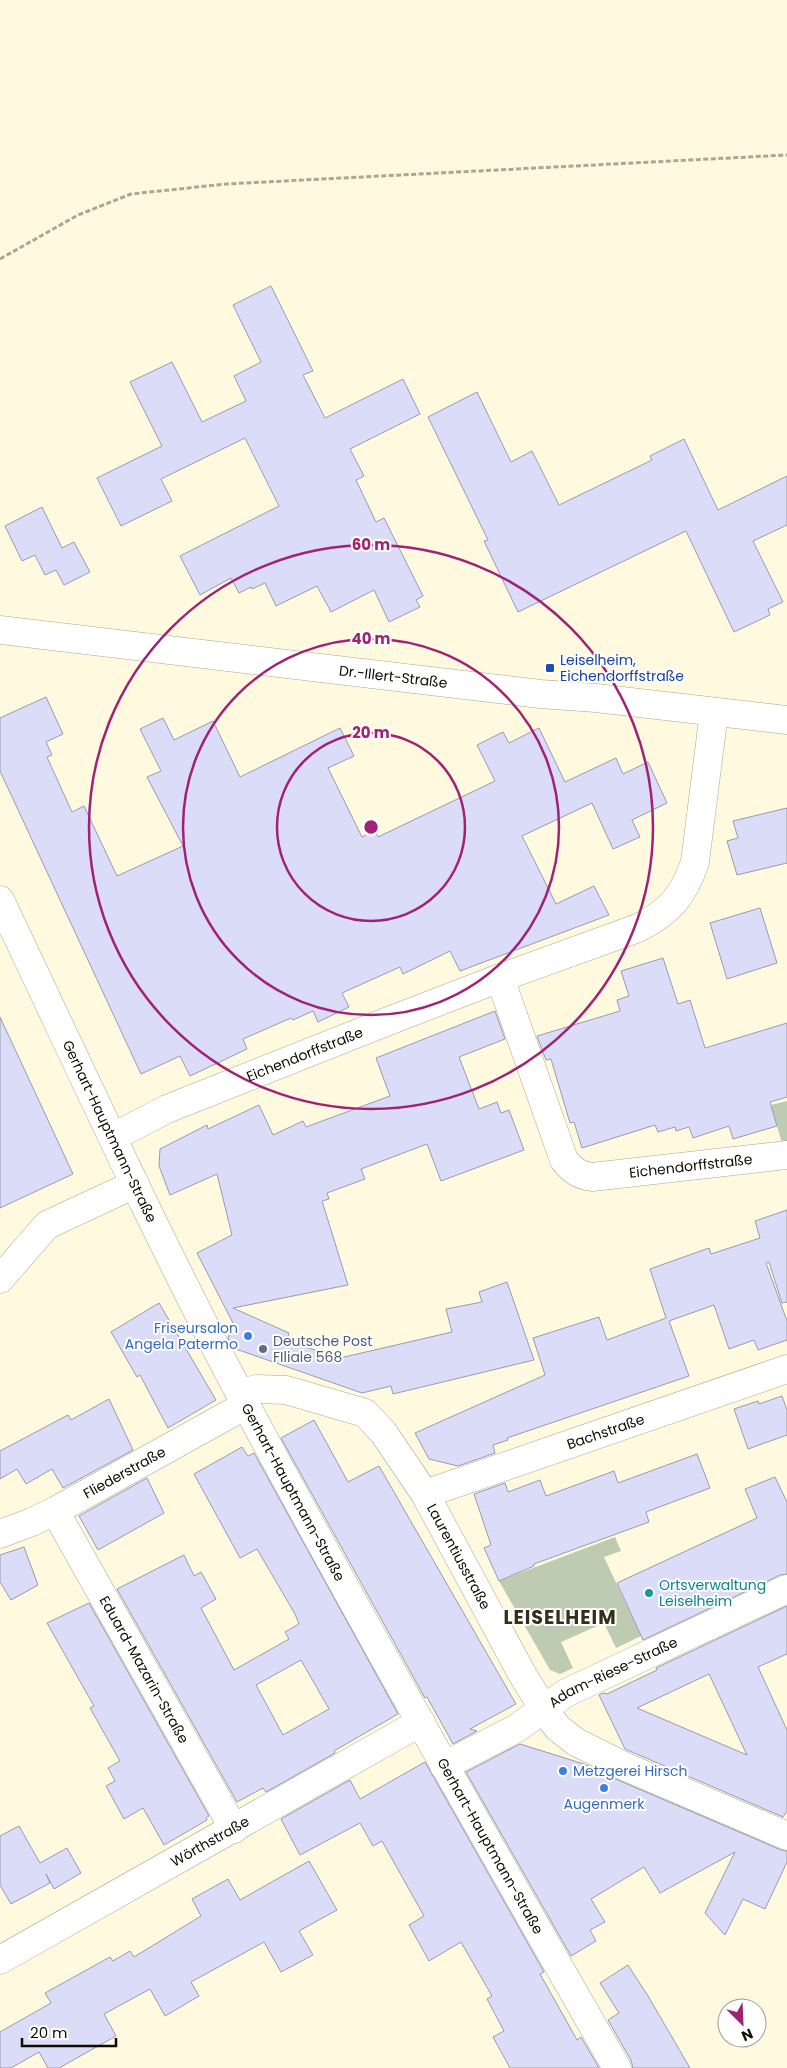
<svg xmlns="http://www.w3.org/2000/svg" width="787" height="2068" font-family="Poppins,sans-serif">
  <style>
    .green { fill: #bdcbb2 }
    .building { fill: #dbdcf8; stroke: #999ab2; fill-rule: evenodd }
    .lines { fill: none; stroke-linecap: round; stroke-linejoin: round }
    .minor-casing { stroke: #ada78f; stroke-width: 29 }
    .path { stroke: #aca794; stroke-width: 3; stroke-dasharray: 5 2.5; stroke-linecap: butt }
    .minor { stroke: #fff; stroke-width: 28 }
    .ring { fill: none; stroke: #a12275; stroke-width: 2.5 }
    .transit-dot { fill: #1a4fb4; stroke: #fff; stroke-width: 2 }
    .shop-dot { fill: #3f7fe0; stroke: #fff; stroke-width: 2 }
    .service-dot { fill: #5c6f8a; stroke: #fff; stroke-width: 2 }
    .culture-dot { fill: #0f9aa8; stroke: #fff; stroke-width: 2 }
    .labels { text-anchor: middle; stroke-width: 4; stroke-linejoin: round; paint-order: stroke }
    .transit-label { font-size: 14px; fill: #164399; stroke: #fff; text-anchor: start }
    .street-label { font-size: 14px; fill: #0e0c05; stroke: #fff }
    .shop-label { font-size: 14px; fill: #366cbe; stroke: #fff; text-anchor: end }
    .service-label { font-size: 14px; fill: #4e5e75; stroke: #fff; text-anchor: start }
    .culture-label { font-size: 14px; fill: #0d838f; stroke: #fff; text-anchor: start }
    .district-label { font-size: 19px; font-weight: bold; letter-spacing: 1px; fill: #342f1a; stroke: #fff }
    .centre { fill: #a12275; stroke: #fff; stroke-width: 2.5 }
    .ring-label { font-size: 15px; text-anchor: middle; font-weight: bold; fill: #a12275; stroke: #fff; stroke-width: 4; stroke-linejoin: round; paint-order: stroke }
  </style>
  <rect width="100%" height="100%" fill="#fff9df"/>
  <g class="green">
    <path d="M 787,1101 L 787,1143 L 781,1140 L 771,1105 Z"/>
    <path d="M 615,1537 L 621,1551 L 604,1557 L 641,1636 L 616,1648 L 604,1623 L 561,1642 L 573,1668 L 560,1674 L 550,1670 L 499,1581 Z"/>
  </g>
  <g class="building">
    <path d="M 271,286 L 313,371 L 303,375 L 325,418 L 403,379 L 420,414 L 350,449 L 364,476 L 356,480 L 376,522 L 384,518 L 423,596 L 416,600 L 420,607 L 389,622 L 374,590 L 331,612 L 317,586 L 276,606 L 265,583 L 252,589 L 251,587 L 239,593 L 231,578 L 200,595 L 180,556 L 279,506 L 245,438 L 161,479 L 172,501 L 121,526 L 97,478 L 162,446 L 130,382 L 172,362 L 202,422 L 246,401 L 234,376 L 261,362 L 233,305 Z"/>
    <path d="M 477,392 L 511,462 L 532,451 L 559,505 L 652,460 L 650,456 L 684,439 L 718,510 L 787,476 L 787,525 L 753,541 L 783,602 L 768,609 L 770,615 L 734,632 L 686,531 L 518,612 L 484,541 L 488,540 L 428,417 Z"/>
    <path d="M 42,507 L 62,548 L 74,542 L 90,572 L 64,585 L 56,570 L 45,575 L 35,555 L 22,561 L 5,526 Z"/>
    <path d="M 46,697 L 63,734 L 46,742 L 52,755 L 47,757 L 72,812 L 84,806 L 117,876 L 183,846 L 147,777 L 161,771 L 140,729 L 163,718 L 174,740 L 213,721 L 240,777 L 340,728 L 354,756 L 328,768 L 362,837 L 375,830 L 378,837 L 495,781 L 477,745 L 503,732 L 509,743 L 539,728 L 565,782 L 616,758 L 623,774 L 648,762 L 667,803 L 632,820 L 640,837 L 613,849 L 592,803 L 522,836 L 556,904 L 594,886 L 609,915 L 460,971 L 450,951 L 403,974 L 400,967 L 342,993 L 349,1007 L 318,1022 L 313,1011 L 293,1020 L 291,1018 L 243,1039 L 247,1049 L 190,1076 L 180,1056 L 141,1074 L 0,771 L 0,718 Z"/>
    <path d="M 787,808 L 787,863 L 737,875 L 727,841 L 738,838 L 733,821 Z"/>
    <path d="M 760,908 L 777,963 L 727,979 L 710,923 Z"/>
    <path d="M 663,958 L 678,1004 L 690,1000 L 705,1048 L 787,1023 L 787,1097 L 770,1102 L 777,1126 L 733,1139 L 729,1126 L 693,1138 L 689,1127 L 676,1131 L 675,1127 L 658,1132 L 655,1125 L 582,1148 L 574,1122 L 570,1123 L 551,1059 L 546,1060 L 537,1036 L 620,1011 L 617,1000 L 629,996 L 621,971 Z"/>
    <path d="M 495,1011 L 505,1039 L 459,1057 L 479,1109 L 497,1102 L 501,1113 L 509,1110 L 524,1150 L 441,1181 L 427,1144 L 361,1169 L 365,1179 L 327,1193 L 329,1199 L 322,1201 L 348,1285 L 233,1308 L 289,1333 L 287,1341 L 340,1358 L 452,1332 L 446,1309 L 482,1302 L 479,1292 L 507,1282 L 534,1360 L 393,1394 L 391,1386 L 362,1393 L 233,1348 L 228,1338 L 232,1325 L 234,1325 L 197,1253 L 232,1235 L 217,1174 L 170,1195 L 159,1166 L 160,1149 L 207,1125 L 208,1129 L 259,1105 L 273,1135 L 303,1121 L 306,1127 L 390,1096 L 376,1058 Z"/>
    <path d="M 0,1017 L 73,1174 L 0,1208 Z"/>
    <path d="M 787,1210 L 787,1302 L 782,1303 L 769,1262 L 766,1263 L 787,1321 L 787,1340 L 758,1350 L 754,1340 L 729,1349 L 714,1305 L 669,1321 L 689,1376 L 507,1438 L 508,1440 L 493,1445 L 495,1453 L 458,1466 L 429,1459 L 415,1433 L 545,1375 L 533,1338 L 599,1317 L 607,1340 L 666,1318 L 650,1269 L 709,1248 L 711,1254 L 760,1238 L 755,1221 Z"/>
    <path d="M 159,1303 L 216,1400 L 168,1428 L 140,1375 L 137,1377 L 111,1332 Z"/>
    <path d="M 782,1396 L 787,1410 L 787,1435 L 748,1449 L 734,1409 L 758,1401 L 759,1404 Z"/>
    <path d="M 109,1399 L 133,1450 L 63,1488 L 52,1469 L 26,1484 L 17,1469 L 0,1479 L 0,1451 L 68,1415 L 71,1420 Z"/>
    <path d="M 314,1420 L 348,1482 L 379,1466 L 516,1704 L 470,1729 L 477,1731 L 453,1744 L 427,1697 L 425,1698 L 281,1438 Z"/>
    <path d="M 242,1447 L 248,1456 L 254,1453 L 398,1714 L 334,1751 L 335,1753 L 266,1792 L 263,1788 L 237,1802 L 117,1589 L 184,1555 L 194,1576 L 201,1572 L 216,1599 L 201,1608 L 234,1670 L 289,1639 L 285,1632 L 299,1624 L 295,1614 L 257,1549 L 240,1558 L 194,1474 ZM 301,1660 L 329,1709 L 283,1735 L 256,1685 Z"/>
    <path d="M 697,1454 L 710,1488 L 646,1512 L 649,1522 L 534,1564 L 534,1566 L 499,1581 L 484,1548 L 491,1545 L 474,1494 L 505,1483 L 508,1492 L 540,1480 L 546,1496 L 614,1471 L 618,1483 Z"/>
    <path d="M 775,1477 L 787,1502 L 787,1574 L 780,1575 L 643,1640 L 617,1583 L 757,1518 L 745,1489 Z"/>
    <path d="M 147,1478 L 164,1513 L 98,1550 L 79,1516 Z"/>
    <path d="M 24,1547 L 38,1585 L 11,1600 L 0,1582 L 0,1555 Z"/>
    <path d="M 89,1603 L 209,1816 L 206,1818 L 207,1820 L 164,1845 L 143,1808 L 124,1819 L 106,1786 L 115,1781 L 108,1768 L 120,1761 L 90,1708 L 94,1706 L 47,1623 Z"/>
    <path d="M 787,1606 L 787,1654 L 758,1667 L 787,1730 L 787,1811 L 783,1817 L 625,1749 L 599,1695 L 603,1693 L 607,1694 L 657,1670 L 656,1668 ZM 709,1674 L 747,1755 L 637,1708 Z"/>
    <path d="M 520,1744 L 584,1764 L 620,1781 L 781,1850 L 787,1851 L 787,1862 L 765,1909 L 743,1899 L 725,1935 L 705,1913 L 735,1852 L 660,1893 L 644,1867 L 591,1899 L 605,1922 L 590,1930 L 596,1941 L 571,1956 L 466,1772 Z"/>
    <path d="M 425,1762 L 544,1972 L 540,1974 L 567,2022 L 577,2040 L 581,2037 L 599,2068 L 510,2068 L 493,2037 L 504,2031 L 487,1999 L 492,1996 L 461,1942 L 429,1961 L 409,1925 L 424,1916 L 382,1841 L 373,1846 L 360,1823 L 300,1855 L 281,1819 L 350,1780 L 360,1799 Z"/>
    <path d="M 19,1826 L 40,1863 L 67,1848 L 81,1873 L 54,1889 L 46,1874 L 50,1883 L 11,1904 L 0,1885 L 0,1836 Z"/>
    <path d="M 309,1861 L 337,1910 L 299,1931 L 313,1955 L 281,1972 L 264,1942 L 191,1982 L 199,1996 L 165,2016 L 150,1989 L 104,2014 L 116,2036 L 59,2068 L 48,2068 L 39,2052 L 11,2068 L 0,2068 L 0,2032 L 51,2003 L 45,1993 L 110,1957 L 113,1961 L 130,1951 L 134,1957 L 193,1921 L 201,1916 L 192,1899 L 228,1879 L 240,1900 Z"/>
    <path d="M 628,1965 L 648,1996 L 690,2068 L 633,2068 L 631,2060 L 608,2020 L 619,2013 L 600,1983 Z"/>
  </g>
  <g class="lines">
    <g class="minor-casing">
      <g id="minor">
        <path id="s1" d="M 0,630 L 540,694 L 596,698 L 787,720"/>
        <path id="s2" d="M 0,900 C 79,1066 155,1233 241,1396 C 362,1622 489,1845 617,2068"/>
        <path id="s3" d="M 500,978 L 564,1160 C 573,1171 579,1175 592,1177 L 787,1155"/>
        <path id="s4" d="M 113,1137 L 167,1109 L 386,1022 L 500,978 L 638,928 C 670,912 684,895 695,862 L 714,712"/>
        <path d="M 0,1279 L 47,1225 L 135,1184"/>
        <path id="s5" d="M 240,1393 L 257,1389 L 286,1390 L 365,1413 L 383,1432 L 425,1494 L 521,1672 L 544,1710 L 558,1728 L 576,1742 L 626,1767 L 787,1836"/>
        <path id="s6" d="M 425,1494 L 787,1369"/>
        <path id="s7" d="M 55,1511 L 234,1829"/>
        <path id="s8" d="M 0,1534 L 32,1522 L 55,1511 L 246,1405"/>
        <path id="s9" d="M 444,1766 L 517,1728 L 566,1693 L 787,1589"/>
        <path id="s10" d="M 0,1960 L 421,1722"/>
      </g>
    </g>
    <path class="path" d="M 0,259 L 78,215 L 131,194 L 226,184 L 787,155"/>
    <use href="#minor" class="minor"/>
  </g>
  <g class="ring">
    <circle cx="371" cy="827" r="94"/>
    <circle cx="371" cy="827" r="188"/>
    <circle cx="371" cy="827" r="282"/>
  </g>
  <rect class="transit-dot" x="545" y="663" width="10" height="10" rx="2.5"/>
  <g class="shop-dot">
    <circle cx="248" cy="1336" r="5"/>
    <circle cx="563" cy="1771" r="5"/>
    <circle cx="604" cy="1788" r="5"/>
  </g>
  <circle class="service-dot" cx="263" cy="1349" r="5"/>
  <circle class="culture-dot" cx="649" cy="1593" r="5"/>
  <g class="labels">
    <g class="transit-label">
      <text x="560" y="665">Leiselheim,<tspan x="560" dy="16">Eichendorffstraße</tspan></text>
    </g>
    <g class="street-label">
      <text dy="5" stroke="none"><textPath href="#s1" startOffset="396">Dr.-Illert-Straße</textPath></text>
      <text dy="5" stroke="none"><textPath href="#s4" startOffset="209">Eichendorffstraße</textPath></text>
      <text dy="5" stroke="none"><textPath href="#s2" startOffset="256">Gerhart-Hauptmann-Straße</textPath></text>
      <text dy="5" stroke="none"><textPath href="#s3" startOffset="326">Eichendorffstraße</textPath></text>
      <text dy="5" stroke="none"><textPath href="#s6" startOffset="191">Bachstraße</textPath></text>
      <text dy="5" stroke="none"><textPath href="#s8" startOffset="139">Fliederstraße</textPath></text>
      <text dy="5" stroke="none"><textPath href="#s2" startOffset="661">Gerhart-Hauptmann-Straße</textPath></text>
      <text dy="5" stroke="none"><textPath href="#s5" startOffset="301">Laurentiusstraße</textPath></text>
      <text dy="5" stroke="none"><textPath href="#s7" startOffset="182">Eduard-Mazarin-Straße</textPath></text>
      <text dy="5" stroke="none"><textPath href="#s9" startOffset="194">Adam-Riese-Straße</textPath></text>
      <text dy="5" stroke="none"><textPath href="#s10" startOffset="241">Wörthstraße</textPath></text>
      <text dy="5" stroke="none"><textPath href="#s2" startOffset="1066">Gerhart-Hauptmann-Straße</textPath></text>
    </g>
    <g class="shop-label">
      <text x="238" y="1333">Friseursalon<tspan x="238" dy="16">Angela Patermo</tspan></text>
      <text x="573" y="1776" text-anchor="start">Metzgerei Hirsch</text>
      <text x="604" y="1809" text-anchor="middle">Augenmerk</text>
    </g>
    <g class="service-label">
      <text x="273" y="1346">Deutsche Post<tspan x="273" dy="16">FIliale 568</tspan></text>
    </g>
    <g class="culture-label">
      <text x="659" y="1590">Ortsverwaltung<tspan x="659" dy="16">Leiselheim</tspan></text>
    </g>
    <g class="district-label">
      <text x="560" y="1624">LEISELHEIM</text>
    </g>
  </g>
  <circle cx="371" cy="827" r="8" class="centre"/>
  <g class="ring-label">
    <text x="371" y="550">60 m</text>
    <text x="371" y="644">40 m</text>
    <text x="371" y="738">20 m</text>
  </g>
  <g transform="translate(742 2023) rotate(156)"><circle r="24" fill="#ffffff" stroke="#9f9e9b"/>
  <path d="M0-4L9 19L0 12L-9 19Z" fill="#a12275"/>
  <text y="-8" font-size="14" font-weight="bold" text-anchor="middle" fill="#0e0c05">N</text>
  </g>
  <path d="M22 2038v8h94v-8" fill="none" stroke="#0e0c05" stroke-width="2.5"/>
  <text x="30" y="2038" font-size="15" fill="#0e0c05" stroke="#ffffff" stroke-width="4" paint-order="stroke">20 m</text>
</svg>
